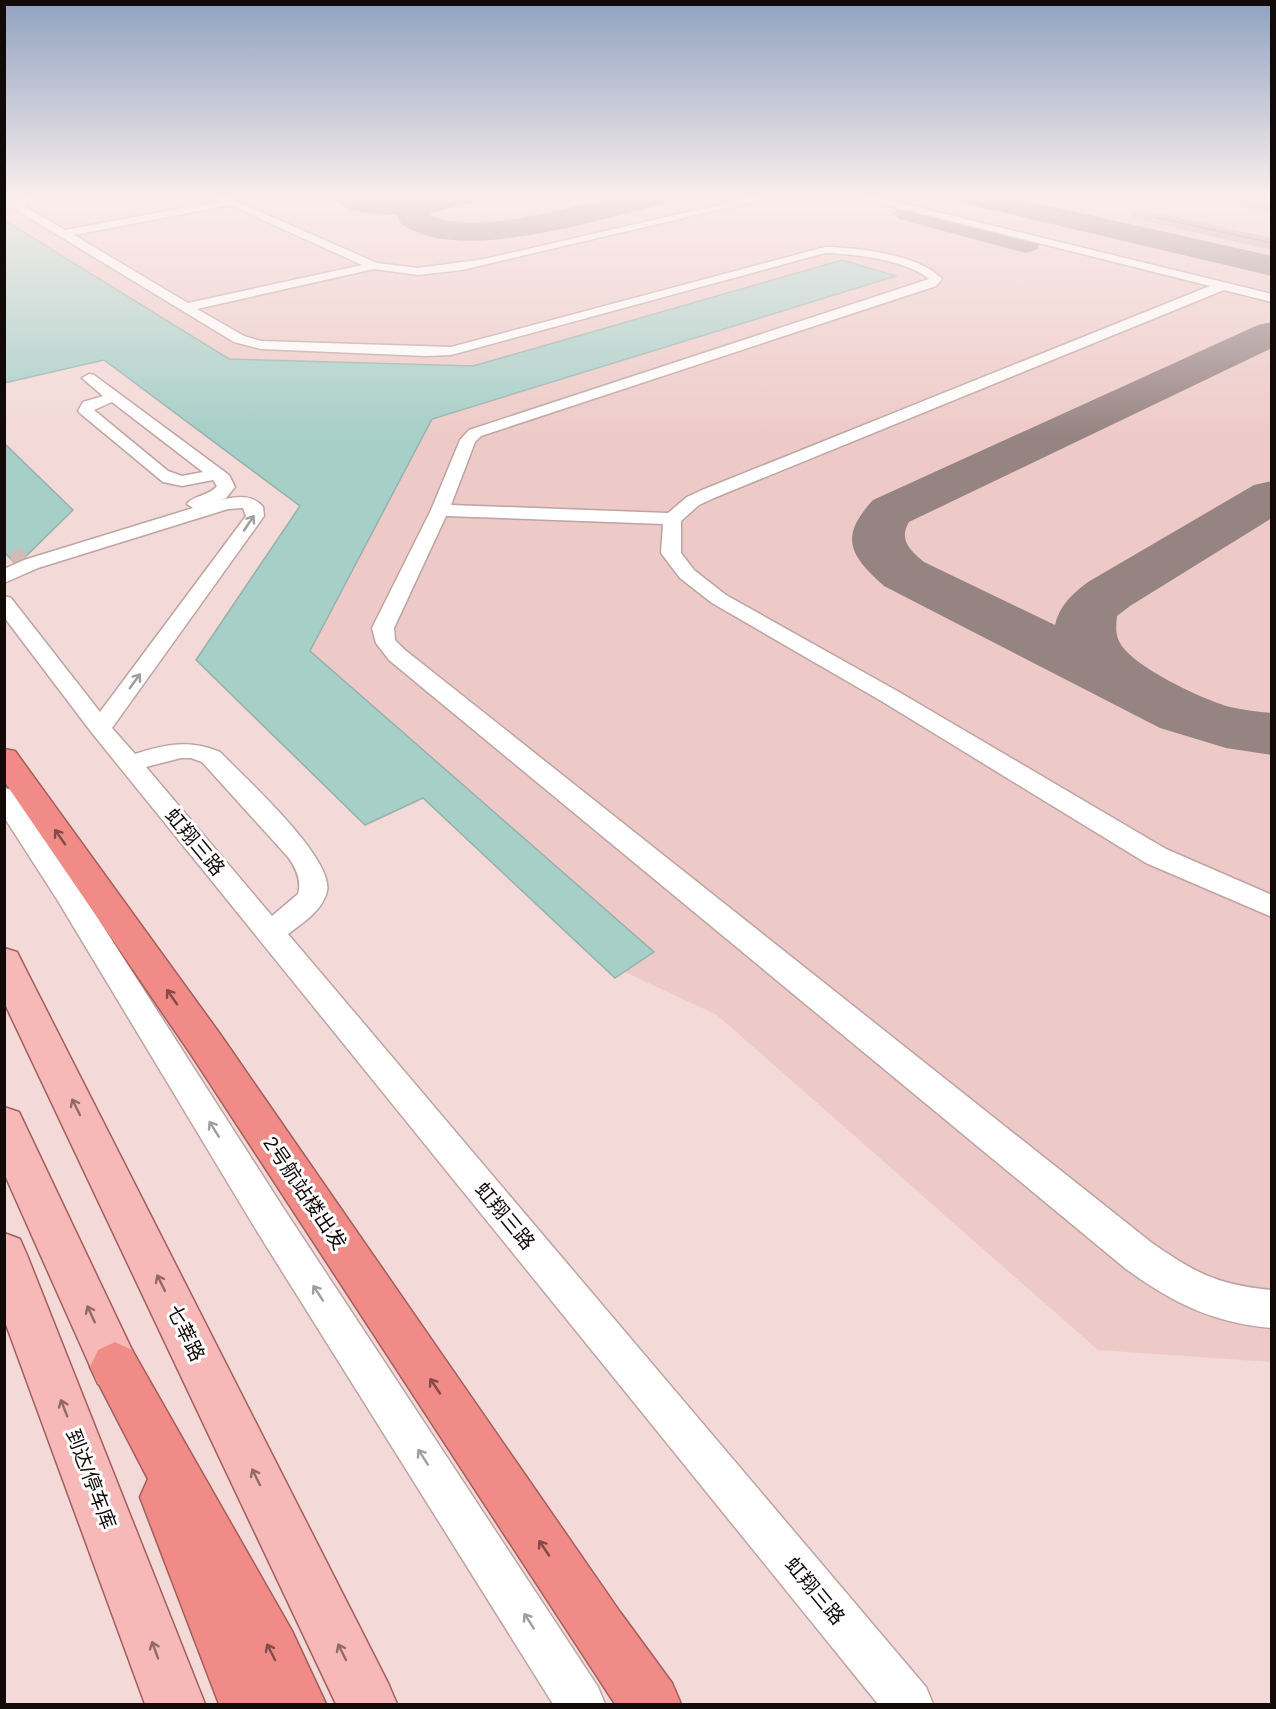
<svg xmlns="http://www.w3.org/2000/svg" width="1276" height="1709" font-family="Arial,'Noto Sans SC',sans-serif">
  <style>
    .built { fill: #edcac7 }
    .green { fill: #c8acaa }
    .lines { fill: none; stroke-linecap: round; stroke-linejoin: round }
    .stream { fill: #ad8785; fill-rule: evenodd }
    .taxiway { fill: #968482; fill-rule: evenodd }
    .building { fill: #a5cfc7; stroke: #97b1ab; stroke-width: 1.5 }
    .minor-tunnel { stroke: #d1bab8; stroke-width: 17; stroke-dasharray: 17 9; stroke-linecap: butt }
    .minor-casing { stroke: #bda4a2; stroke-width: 3 }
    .major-casing { stroke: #a35e5b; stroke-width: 3 }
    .highway-casing { stroke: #a35e5b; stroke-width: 3 }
    .minor { fill: #fff; fill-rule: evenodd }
    .major { fill: #f7b9b7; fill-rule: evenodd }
    .highway { fill: #f18b87; fill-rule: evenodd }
    .oneway { stroke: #a09d9d }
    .oneway2 { stroke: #824a48 }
    .oneway3 { stroke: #906a69 }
    .labels { text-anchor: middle; stroke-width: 6; stroke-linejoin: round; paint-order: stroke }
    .near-street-label { font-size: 20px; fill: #120909; stroke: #fff }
  </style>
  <rect width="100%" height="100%" fill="#f3d9d7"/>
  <path class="built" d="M 4,197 L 1271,197 L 1271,1362 L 1098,1350 L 717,1015 L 625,972 L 615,978 L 424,798 L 365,825 L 196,660 L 300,506 L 104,360 L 5,383 Z"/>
  <g class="green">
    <path d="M 1188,197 L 1271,197 L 1271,212 Z"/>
    <path d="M 1138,212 L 1162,214 L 1271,238 L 1271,250 L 1133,218 L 1131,214 Z"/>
  </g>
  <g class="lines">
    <path class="stream" d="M 1154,216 L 1272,242 L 1272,244 L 1155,218 Z"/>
    <g class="taxiway">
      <path d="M 333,197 L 477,197 L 473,203 L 444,209 L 429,215 C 478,237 568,206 620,197 C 635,194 655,195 670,197 L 666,203 C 601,219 474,260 412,230 C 404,226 399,224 397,215 C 378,215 345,214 333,197 Z"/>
      <path d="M 959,197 L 1009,197 L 1272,256 L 1272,276 L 963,203 Z"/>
      <path d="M 909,204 L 1036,236 L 1041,243 L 1036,250 L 1025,253 L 899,219 L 894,213 L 899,207 Z"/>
      <path d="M 1272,322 L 1272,348 L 909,522 C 898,540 911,551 924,562 L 1055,625 C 1059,606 1073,593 1088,582 L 1254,485 L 1272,481 L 1272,518 L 1130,606 L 1117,616 C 1116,626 1115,634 1120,643 C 1133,667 1204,700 1230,707 C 1244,710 1258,712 1272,713 L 1272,755 L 1226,748 L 1160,728 L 884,586 C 849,555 839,537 873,500 L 1258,325 Z"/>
    </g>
  </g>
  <g class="building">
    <path d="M 4,220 L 229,359 L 473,366 L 842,260 L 896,276 L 432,419 L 310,651 L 654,952 L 615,978 L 423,798 L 365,825 L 196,660 L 300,506 L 104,360 L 4,383 Z"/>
    <path d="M 4,443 L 73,510 L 25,557 L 14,562 L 4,552 Z"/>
  </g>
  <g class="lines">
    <path class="minor-tunnel" d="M 12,561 L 26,556"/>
    <g class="minor-casing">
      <g id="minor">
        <path d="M 25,197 L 36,197 L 24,206 L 65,230 L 220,201 L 215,197 L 227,197 L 377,263 L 418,268 L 484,259 L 740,200 L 755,197 L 772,197 L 462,270 L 418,275 L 374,269 L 197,309 L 244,336 L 261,341 L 451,347 L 825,247 C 856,247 921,255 942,279 L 936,286 L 481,436 L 475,442 L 451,505 L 668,513 L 687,497 L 702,490 L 1210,286 L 863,199 L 861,197 L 876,197 L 1272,294 L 1272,302 L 1224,290 L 714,498 L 699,505 L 681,521 L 681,553 L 694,570 L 726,595 L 899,692 L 1166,849 L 1272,895 L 1272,917 L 1146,863 L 883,702 L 712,603 L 680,578 L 661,553 L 663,524 L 446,516 L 394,628 L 395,640 L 405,650 L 1152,1243 C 1195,1273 1218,1285 1272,1290 L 1272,1328 C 1213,1323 1173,1303 1126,1269 L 389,660 L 376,643 L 372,628 L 431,510 L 460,440 L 469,430 L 929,279 C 906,260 855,254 825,253 L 451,355 L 426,356 L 261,349 L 234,342 L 15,209 L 16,201 ZM 230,205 L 362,265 L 188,303 L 74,235 Z"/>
        <path d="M 89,374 L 94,375 L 229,475 L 235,487 L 226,498 L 221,500 C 236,496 253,494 263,507 L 264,516 L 112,728 L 135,754 C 165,744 190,739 220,752 C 243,776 334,858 327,891 C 323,910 303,923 288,934 L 926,1687 L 933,1704 L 878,1704 L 92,733 L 4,617 L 4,596 L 11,598 L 100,712 L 246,516 L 243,508 L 228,509 L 38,568 L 4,583 L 4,569 L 24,560 L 193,508 L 187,504 C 194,495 209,496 217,486 L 213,480 L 182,486 L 163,482 L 81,414 L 78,411 L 83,402 L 103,396 L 82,378 ZM 112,402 L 203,472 L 182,476 L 168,471 L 94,410 ZM 181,758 L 191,758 L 202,762 L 288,857 C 296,868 302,880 298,894 L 272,916 L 146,767 Z"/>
        <path d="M 4,788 L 13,790 L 78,887 L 284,1209 L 598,1687 L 605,1704 L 553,1704 L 258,1233 L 58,901 L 4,817 Z"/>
      </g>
    </g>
    <g class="major-casing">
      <g id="major">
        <path d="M 4,948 L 17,952 L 22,962 L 388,1683 L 397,1704 L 336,1704 L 4,1002 Z"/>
        <path d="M 4,1107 L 19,1112 L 132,1350 L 140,1367 L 132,1384 L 115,1392 L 98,1384 L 4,1173 Z"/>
        <path d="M 4,1233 L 20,1239 L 27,1255 L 205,1704 L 145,1704 L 4,1319 Z"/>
      </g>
    </g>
    <g class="highway-casing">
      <g id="highway">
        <path d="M 4,749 L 15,751 L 220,1034 L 620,1612 L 672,1683 L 681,1704 L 615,1704 L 192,1056 L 4,781 Z"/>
        <path d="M 115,1342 L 132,1350 L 292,1631 L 326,1704 L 219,1704 L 140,1497 L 148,1479 L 90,1367 L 98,1350 Z"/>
      </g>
    </g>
    <use href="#minor" class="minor"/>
    <use href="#major" class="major"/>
    <use href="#highway" class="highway"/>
  </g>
  <defs><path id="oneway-shaft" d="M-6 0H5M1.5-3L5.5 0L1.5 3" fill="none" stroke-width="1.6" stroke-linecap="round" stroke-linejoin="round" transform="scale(1.5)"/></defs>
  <g class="oneway">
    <use href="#oneway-shaft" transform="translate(249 523) rotate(-56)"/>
    <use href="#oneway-shaft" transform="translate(135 681) rotate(-54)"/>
    <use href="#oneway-shaft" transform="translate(214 1129) rotate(-122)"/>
    <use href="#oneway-shaft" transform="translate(318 1293) rotate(-123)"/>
    <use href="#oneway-shaft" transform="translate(423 1457) rotate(-123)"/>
    <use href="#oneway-shaft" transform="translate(529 1621) rotate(-123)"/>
  </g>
  <g class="oneway2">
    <use href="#oneway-shaft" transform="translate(60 837) rotate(-125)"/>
    <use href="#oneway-shaft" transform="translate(172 997) rotate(-125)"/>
    <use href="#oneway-shaft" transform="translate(435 1386) rotate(-124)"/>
    <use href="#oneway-shaft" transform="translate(544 1548) rotate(-124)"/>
    <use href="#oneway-shaft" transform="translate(271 1652) rotate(-117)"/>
  </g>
  <g class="oneway3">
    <use href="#oneway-shaft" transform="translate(76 1107) rotate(-116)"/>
    <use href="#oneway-shaft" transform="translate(161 1283) rotate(-116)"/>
    <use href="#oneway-shaft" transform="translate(91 1314) rotate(-115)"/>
    <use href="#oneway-shaft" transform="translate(64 1408) rotate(-111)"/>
    <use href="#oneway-shaft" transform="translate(256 1477) rotate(-116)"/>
    <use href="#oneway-shaft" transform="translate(155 1650) rotate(-110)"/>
    <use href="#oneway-shaft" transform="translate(342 1652) rotate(-116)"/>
  </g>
  <linearGradient id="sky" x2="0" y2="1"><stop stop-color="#90a2c0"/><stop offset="0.45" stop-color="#faeeed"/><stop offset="1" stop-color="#faeeed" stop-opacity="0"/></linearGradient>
  <rect width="1276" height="436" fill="url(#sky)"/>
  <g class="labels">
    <g class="near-street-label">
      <text transform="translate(195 842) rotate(50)" y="7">虹翔三路</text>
      <text transform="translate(305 1193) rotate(56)" y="7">2号航站楼出发</text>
      <text transform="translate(505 1216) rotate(50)" y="7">虹翔三路</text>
      <text transform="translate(186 1333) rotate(64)" y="7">七莘路</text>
      <text transform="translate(91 1479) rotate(69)" y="7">到达/停车库</text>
      <text transform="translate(815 1591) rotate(50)" y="7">虹翔三路</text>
    </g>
  </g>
  <rect width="1276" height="1709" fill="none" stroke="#120909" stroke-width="12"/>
</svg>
